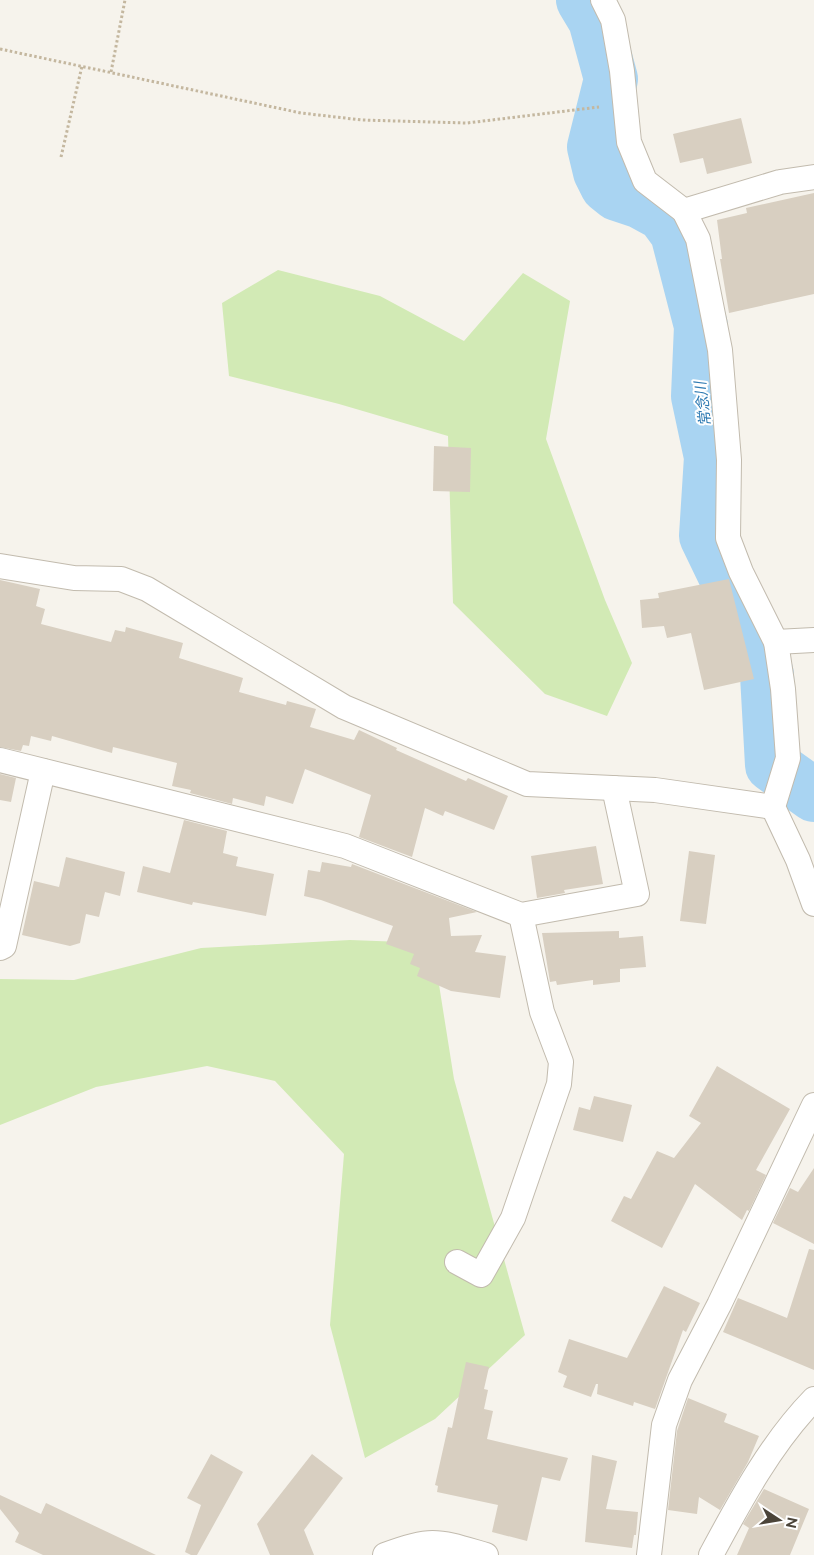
<svg xmlns="http://www.w3.org/2000/svg" width="814" height="1555" font-family="Raleway,'Noto Sans JP',sans-serif">
  <style>
    .green { fill: #d2eab5 }
    .lines { fill: none; stroke-linecap: round; stroke-linejoin: round }
    .river { stroke: #a9d4f2; stroke-width: 54 }
    .building { fill: #d8cfc1 }
    .minor-casing { stroke: #c2bbae; stroke-width: 26 }
    .path { stroke: #c4b79f; stroke-width: 3; stroke-dasharray: 2.5 2.5; stroke-linecap: butt }
    .minor { stroke: #fff; stroke-width: 24 }
    .labels { text-anchor: middle; stroke-width: 4; stroke-linejoin: round; paint-order: stroke }
    .water-label { font-size: 15px; font-style: italic; fill: #2e7ab2; stroke: #fff }
  </style>
  <rect width="100%" height="100%" fill="#f6f3ec"/>
  <g class="green">
    <path d="M 278,270 L 380,296 L 464,341 L 523,273 L 570,301 L 546,439 L 605,600 L 632,663 L 607,716 L 545,694 L 453,603 L 448,436 L 339,404 L 229,376 L 222,303 Z"/>
    <path d="M 350,940 L 403,942 L 437,972 L 454,1079 L 525,1335 L 435,1419 L 365,1458 L 330,1325 L 344,1154 L 275,1081 L 207,1066 L 96,1087 L 0,1125 L 0,979 L 74,980 L 201,948 Z"/>
  </g>
  <g class="lines">
    <path class="river" d="M 583,0 L 595,20 L 611,79 L 594,147 L 600,172 L 607,186 L 617,194 L 641,202 L 663,214 L 677,233 L 701,326 L 698,396 L 711,457 L 706,536 L 760,648 L 767,675 L 772,765 L 814,795"/>
  </g>
  <g class="building">
    <path d="M 741,118 L 752,163 L 707,174 L 703,158 L 680,163 L 673,134 Z"/>
    <path d="M 814,193 L 814,294 L 729,313 L 720,259 L 722,259 L 717,220 L 747,213 L 746,208 Z"/>
    <path d="M 434,446 L 471,448 L 470,492 L 433,491 Z"/>
    <path d="M 729,579 L 754,679 L 704,690 L 691,633 L 667,638 L 664,626 L 642,628 L 640,600 L 659,598 L 658,593 Z"/>
    <path d="M 0,580 L 40,589 L 36,606 L 45,609 L 41,624 L 111,642 L 115,630 L 125,632 L 126,627 L 183,643 L 179,658 L 243,678 L 239,692 L 286,705 L 287,701 L 316,709 L 310,727 L 354,740 L 359,730 L 397,748 L 396,750 L 466,781 L 468,778 L 508,796 L 494,830 L 445,811 L 443,816 L 425,808 L 412,857 L 359,837 L 371,795 L 305,769 L 293,804 L 266,796 L 264,806 L 233,798 L 232,804 L 190,793 L 191,790 L 172,786 L 177,763 L 113,747 L 112,753 L 52,736 L 51,741 L 31,736 L 29,746 L 23,745 L 21,751 L 0,747 Z"/>
    <path d="M 0,774 L 16,778 L 11,802 L 0,800 Z"/>
    <path d="M 184,820 L 227,831 L 223,853 L 238,857 L 236,866 L 274,874 L 266,916 L 193,902 L 192,905 L 137,892 L 143,866 L 170,873 Z"/>
    <path d="M 596,846 L 603,884 L 564,890 L 565,893 L 537,898 L 531,856 Z"/>
    <path d="M 689,851 L 715,855 L 706,924 L 680,921 Z"/>
    <path d="M 66,857 L 125,872 L 120,896 L 105,892 L 99,917 L 86,914 L 80,943 L 70,946 L 22,935 L 34,881 L 59,887 Z"/>
    <path d="M 322,862 L 351,867 L 352,864 L 477,912 L 449,918 L 451,936 L 482,935 L 475,952 L 506,956 L 500,998 L 451,991 L 417,976 L 420,968 L 410,964 L 414,954 L 386,944 L 393,926 L 321,900 L 304,896 L 308,870 L 320,872 Z"/>
    <path d="M 619,931 L 619,938 L 643,936 L 646,967 L 620,969 L 620,982 L 593,985 L 593,980 L 557,985 L 556,981 L 550,982 L 542,933 Z"/>
    <path d="M 717,1066 L 790,1109 L 756,1170 L 766,1175 L 749,1211 L 747,1210 L 742,1220 L 695,1184 L 662,1248 L 611,1221 L 624,1196 L 631,1199 L 657,1151 L 674,1158 L 701,1123 L 689,1116 Z"/>
    <path d="M 594,1096 L 632,1105 L 623,1142 L 573,1130 L 579,1107 L 590,1110 Z"/>
    <path d="M 814,1168 L 814,1244 L 773,1223 L 790,1188 L 798,1192 Z"/>
    <path d="M 809,1249 L 814,1250 L 814,1370 L 723,1332 L 738,1298 L 787,1318 Z"/>
    <path d="M 664,1286 L 700,1303 L 686,1332 L 683,1330 L 655,1409 L 634,1402 L 633,1406 L 597,1394 L 598,1384 L 596,1384 L 591,1397 L 563,1387 L 567,1376 L 558,1372 L 569,1339 L 627,1358 Z"/>
    <path d="M 466,1362 L 489,1367 L 484,1389 L 488,1390 L 484,1409 L 493,1411 L 487,1439 L 568,1458 L 560,1481 L 542,1477 L 527,1541 L 492,1532 L 498,1505 L 437,1492 L 438,1486 L 435,1485 L 448,1427 L 452,1428 Z"/>
    <path d="M 688,1398 L 727,1414 L 724,1422 L 759,1436 L 748,1462 L 720,1510 L 699,1497 L 697,1514 L 668,1510 L 677,1431 Z"/>
    <path d="M 211,1454 L 243,1472 L 197,1555 L 191,1555 L 185,1552 L 201,1505 L 187,1498 Z"/>
    <path d="M 312,1454 L 343,1478 L 304,1530 L 314,1555 L 270,1555 L 257,1524 Z"/>
    <path d="M 592,1455 L 617,1461 L 606,1509 L 638,1512 L 636,1535 L 634,1535 L 632,1548 L 585,1542 Z"/>
    <path d="M 764,1489 L 809,1509 L 797,1538 L 790,1555 L 737,1555 L 749,1528 L 743,1524 Z"/>
    <path d="M 0,1495 L 41,1514 L 46,1503 L 156,1555 L 43,1555 L 15,1542 L 19,1533 L 0,1509 Z"/>
  </g>
  <g class="lines">
    <g class="minor-casing">
      <g id="minor">
        <path d="M 603,0 L 613,20 L 622,71 L 629,142 L 645,181 L 684,211 L 698,239 L 720,350 L 729,460 L 728,538 L 741,572 L 776,642 L 783,689 L 788,758 L 773,807 L 798,860 L 814,904"/>
        <path d="M 684,211 L 780,182 L 814,177"/>
        <path d="M 0,566 L 74,578 L 121,579 L 147,589 L 344,707 L 527,784 L 655,790 L 773,807"/>
        <path d="M 776,642 L 814,640"/>
        <path d="M 0,760 L 345,846 L 521,915 L 637,894 L 614,788"/>
        <path d="M 0,948 L 4,946 L 43,771"/>
        <path d="M 457,1262 L 481,1275 L 513,1218 L 559,1084 L 561,1062 L 542,1012 L 521,915"/>
        <path d="M 385,1555 C 432,1537 438,1541 486,1555"/>
        <path d="M 649,1555 L 664,1425 L 680,1380 L 719,1305 L 814,1105"/>
        <path d="M 711,1555 C 740,1501 771,1443 814,1399"/>
      </g>
    </g>
    <g class="path">
      <path d="M 0,49 L 301,113 L 362,120 L 467,123 L 599,107"/>
      <path d="M 111,72 L 125,0"/>
      <path d="M 61,157 L 82,66"/>
    </g>
    <use href="#minor" class="minor"/>
  </g>
  <g class="labels">
    <g class="water-label">
      <text transform="translate(703 404) rotate(-97)" y="5">常念川</text>
    </g>
  </g>
  <g transform="translate(779 1520) rotate(102)" stroke="#ffffff" stroke-width="4" paint-order="stroke">
  <path d="M0-4L9 19L0 12L-9 19Z" fill="#4b4439"/>
  <text y="-8" font-size="14" font-weight="bold" text-anchor="middle" fill="#4b4439">N</text>
  </g>
</svg>
